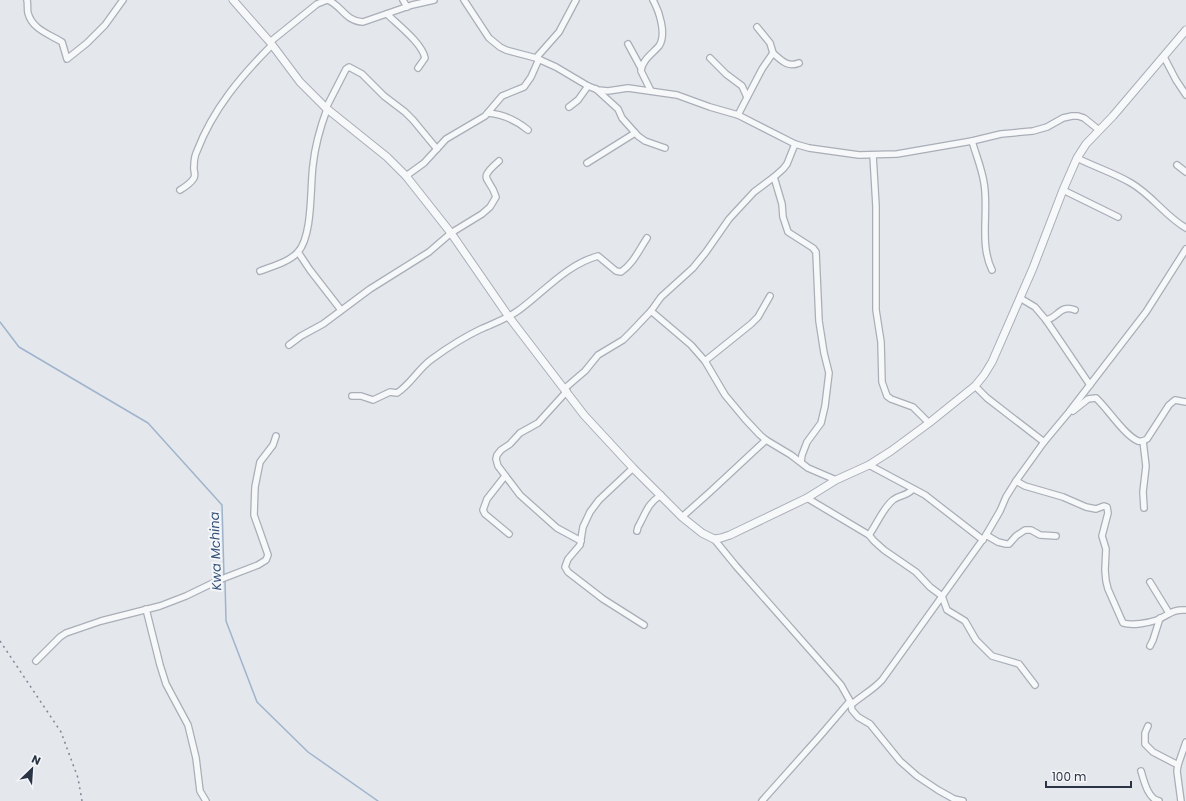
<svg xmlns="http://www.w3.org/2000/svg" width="1186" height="801" font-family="Poppins,sans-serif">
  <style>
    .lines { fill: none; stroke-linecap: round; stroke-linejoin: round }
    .stream { stroke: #9fb4cc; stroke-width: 1.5 }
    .minor-casing { stroke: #a9aeb7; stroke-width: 8 }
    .tertiary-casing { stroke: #a9aeb7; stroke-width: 9 }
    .minor { stroke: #f7f8fa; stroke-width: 5.5 }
    .tertiary { stroke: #f7f8fa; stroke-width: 7 }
    .rail { stroke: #7d8696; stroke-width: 1.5; stroke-dasharray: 2 4; stroke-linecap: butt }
    .labels { text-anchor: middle; stroke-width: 4; stroke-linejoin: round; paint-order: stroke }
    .water-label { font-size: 13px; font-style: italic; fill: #34527a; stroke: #f4f6f9 }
  </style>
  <rect width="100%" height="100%" fill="#e4e7ec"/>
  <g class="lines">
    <g class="stream">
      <path d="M 0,322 L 19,347 L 148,423 L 222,505 L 224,577"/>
      <path d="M 225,581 L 226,621 L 257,702 L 308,752 L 378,801"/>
    </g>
    <g class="minor-casing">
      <g id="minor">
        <path d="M 27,0 C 28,4 27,9 28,13 C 32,29 49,34 62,42 L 67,59 L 87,43 L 105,25 L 123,0"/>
        <path d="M 328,0 C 342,6 345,21 363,22 L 412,5 L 434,0"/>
        <path d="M 403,0 L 407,7"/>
        <path d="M 464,0 L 489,38 L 500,47 L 506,50 L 536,58 L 556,67 L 588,86 L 598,90 L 608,91 L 628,88 L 677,95 L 710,107 L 738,115 L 795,144 L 809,148 L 859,155 L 897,154 L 972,141 L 1001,134 L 1033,131 L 1047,127 L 1063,118 L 1072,116 L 1078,116 L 1084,118 L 1099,130"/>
        <path d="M 387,14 C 398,25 422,43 425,58 L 418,68"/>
        <path d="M 270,42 L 317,4 L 327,0"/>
        <path d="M 628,44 L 641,68"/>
        <path d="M 773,53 C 781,60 788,68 799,63"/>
        <path d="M 1164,57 L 1176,80 L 1186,95"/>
        <path d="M 536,58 L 559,32 L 576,0"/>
        <path d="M 710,58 L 726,74 L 742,86 L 747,97"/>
        <path d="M 596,89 L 618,109 L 622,118 L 638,136 L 645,141 L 665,148"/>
        <path d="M 651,91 L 641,71 C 642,60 652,54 659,46 C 667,34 659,11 653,0"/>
        <path d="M 569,107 L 578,100 L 588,86"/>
        <path d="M 326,108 L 346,69 L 349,67 L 362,74 L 384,96 L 405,112 L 413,120 L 437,149"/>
        <path d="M 488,113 C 502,114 517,121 528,130"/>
        <path d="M 738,115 L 762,69 L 773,53 L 770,43 L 757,27"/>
        <path d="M 972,141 C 976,155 982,169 984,183 C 989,210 979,244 992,270"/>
        <path d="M 873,155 L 876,206 L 876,310 L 881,342 L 882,382 L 887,396 L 891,399 L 913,407 L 929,423"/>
        <path d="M 1077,158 C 1095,167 1114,173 1131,183 C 1152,195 1165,216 1186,228"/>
        <path d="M 587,163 L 635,133"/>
        <path d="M 1177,165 L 1186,172"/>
        <path d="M 406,176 L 424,163 L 446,139 L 485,116 L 502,96 L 524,87 L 531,77 L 539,59"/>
        <path d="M 774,177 L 782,204 L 783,217 L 788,232 L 813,248 L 816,252 L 819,321 L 824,353 L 829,373 L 825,406 L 821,423 L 807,442 L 802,455 L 801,462"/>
        <path d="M 180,190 C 185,187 191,183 194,178 C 196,174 193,170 194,166 C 194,161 195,155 197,151 C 213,109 241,76 272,45"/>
        <path d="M 1063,190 L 1118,217"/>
        <path d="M 298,252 L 310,270 L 341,310"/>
        <path d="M 260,271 C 273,266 289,262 298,252 C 313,235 310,187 313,165 C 315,146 320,128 327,109"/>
        <path d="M 1020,298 L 1035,307 L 1046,320 L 1090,385"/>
        <path d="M 651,311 L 691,345 L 705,361 L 725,395 L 745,419 L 760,435 L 766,440 L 791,455 L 808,468 L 836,480"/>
        <path d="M 1046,320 C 1058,318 1060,304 1075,310"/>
        <path d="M 289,345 L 301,336 L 323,324 L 370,289 L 429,252 L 451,233 L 482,214 L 490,207 L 496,197 C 490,176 476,181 499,161"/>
        <path d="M 705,361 L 751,324 L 758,317 L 770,296"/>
        <path d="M 975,386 L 987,398 L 1044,442"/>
        <path d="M 564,389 L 585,371 L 598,355 L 623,340 L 633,330 L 651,311 L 661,297 L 693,268 L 706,252 L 729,219 L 754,192 L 774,177 L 783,169 L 787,164 L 795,144"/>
        <path d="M 567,391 L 538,423 L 520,433 L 510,444 L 501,450 L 497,455 L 496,459 L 498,466 L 520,495 L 557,528 L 581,541"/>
        <path d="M 352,396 L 361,396 L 373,400 L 390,392 L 397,393 C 411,384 418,369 432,359 C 447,348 464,337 481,329 C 494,323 507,319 519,310 C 545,291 566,265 598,256 L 616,271 L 621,272 C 633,264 639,250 647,238"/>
        <path d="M 1073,411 L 1088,399 L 1096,398 C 1108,409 1124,435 1138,441 C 1142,442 1144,441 1147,439 L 1169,405 L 1175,400 L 1186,402"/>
        <path d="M 1143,441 L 1146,466 L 1143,492 L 1144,508"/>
        <path d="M 869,465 L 925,495 L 983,540"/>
        <path d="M 633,468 L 599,500 L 590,512 L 583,527 L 580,545 L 568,559 L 565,567 L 568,572 L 603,599 L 644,625"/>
        <path d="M 505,476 L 487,499 L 483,510 L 485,514 L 509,534"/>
        <path d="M 1016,481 L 1025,486 L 1063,497 L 1086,507 L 1096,509 L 1104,506 L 1107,507 L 1108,513 L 1102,536 L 1106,549 L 1105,570 L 1106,581 L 1108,589 L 1123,623 C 1132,626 1148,623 1157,620 C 1169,615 1172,609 1186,610"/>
        <path d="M 807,498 L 869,535 L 874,541 L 884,550 L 916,572 L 930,587 L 942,596 L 947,610 L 965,621 L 976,640 L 992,656 L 1019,664 L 1035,685"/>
        <path d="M 682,517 L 710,492 L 766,440"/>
        <path d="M 637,531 L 638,527 C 646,513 647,504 661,495"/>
        <path d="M 869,535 C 877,524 883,508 893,500 C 900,494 906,497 913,489"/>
        <path d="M 986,535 L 998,542 L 1006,544 L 1009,544 L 1016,536 L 1025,530 L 1031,530 L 1040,535 L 1056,536"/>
        <path d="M 714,539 L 736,566 L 841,685 L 850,701 L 852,710 L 858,717 L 870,724 L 900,761 L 917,776 L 938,790 L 954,799 L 963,801"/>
        <path d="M 1150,582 L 1169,613"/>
        <path d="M 146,609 L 160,665 L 166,684 L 188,725 L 196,758 L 200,791 L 206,801"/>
        <path d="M 1150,646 L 1153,640 L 1160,618"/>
        <path d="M 36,661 L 60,637 L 66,633 L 101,621 L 160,606 L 186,596 L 219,580 L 258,565 L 266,560 L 268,555 L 267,552 L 254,515 L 255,487 L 260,462 L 273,445 L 276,436"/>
        <path d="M 851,705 C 861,696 873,690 882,680 L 986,535 L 1000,511 L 1006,497 L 1016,481 L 1044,442 L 1069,412 L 1146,312 L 1186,249"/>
        <path d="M 1148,726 L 1145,733 L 1145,744 L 1153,752 L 1178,765"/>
        <path d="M 1141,771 C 1144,781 1148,799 1159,801"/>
        <path d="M 762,801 L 820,736 L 850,701"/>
        <path d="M 1181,801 L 1177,771 L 1178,765 L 1186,742"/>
      </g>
    </g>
    <g class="tertiary-casing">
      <path id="tertiary" d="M 233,0 L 270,42 L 300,82 L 326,108 L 387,157 L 406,176 L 451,233 L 509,317 L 584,415 L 633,468 L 682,517 L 702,533 L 714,539 L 721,538 L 730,535 L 807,498 L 836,480 L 869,465 L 891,451 L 929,423 L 975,386 L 984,375 L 992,362 L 1033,268 L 1063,190 L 1077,158 L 1086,144 L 1113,116 L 1186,30"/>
    </g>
    <use href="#minor" class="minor"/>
    <use href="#tertiary" class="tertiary"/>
    <path class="rail" d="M 0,641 L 61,732 L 78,778 L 82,801"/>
  </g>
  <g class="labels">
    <g class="water-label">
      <text transform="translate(215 551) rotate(-92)" y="5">Kwa Mchina</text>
    </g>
  </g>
  <g transform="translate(32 769) rotate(25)" stroke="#f4f6f9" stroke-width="3" paint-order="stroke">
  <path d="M0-3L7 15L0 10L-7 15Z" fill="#2b3445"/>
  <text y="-6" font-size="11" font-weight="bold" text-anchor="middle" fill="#2b3445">N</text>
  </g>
  <path d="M1046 781v6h85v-6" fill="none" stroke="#2b3445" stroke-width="2"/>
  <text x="1052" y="781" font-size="12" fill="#2b3445" stroke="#f4f6f9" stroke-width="3" paint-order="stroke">100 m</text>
</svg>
